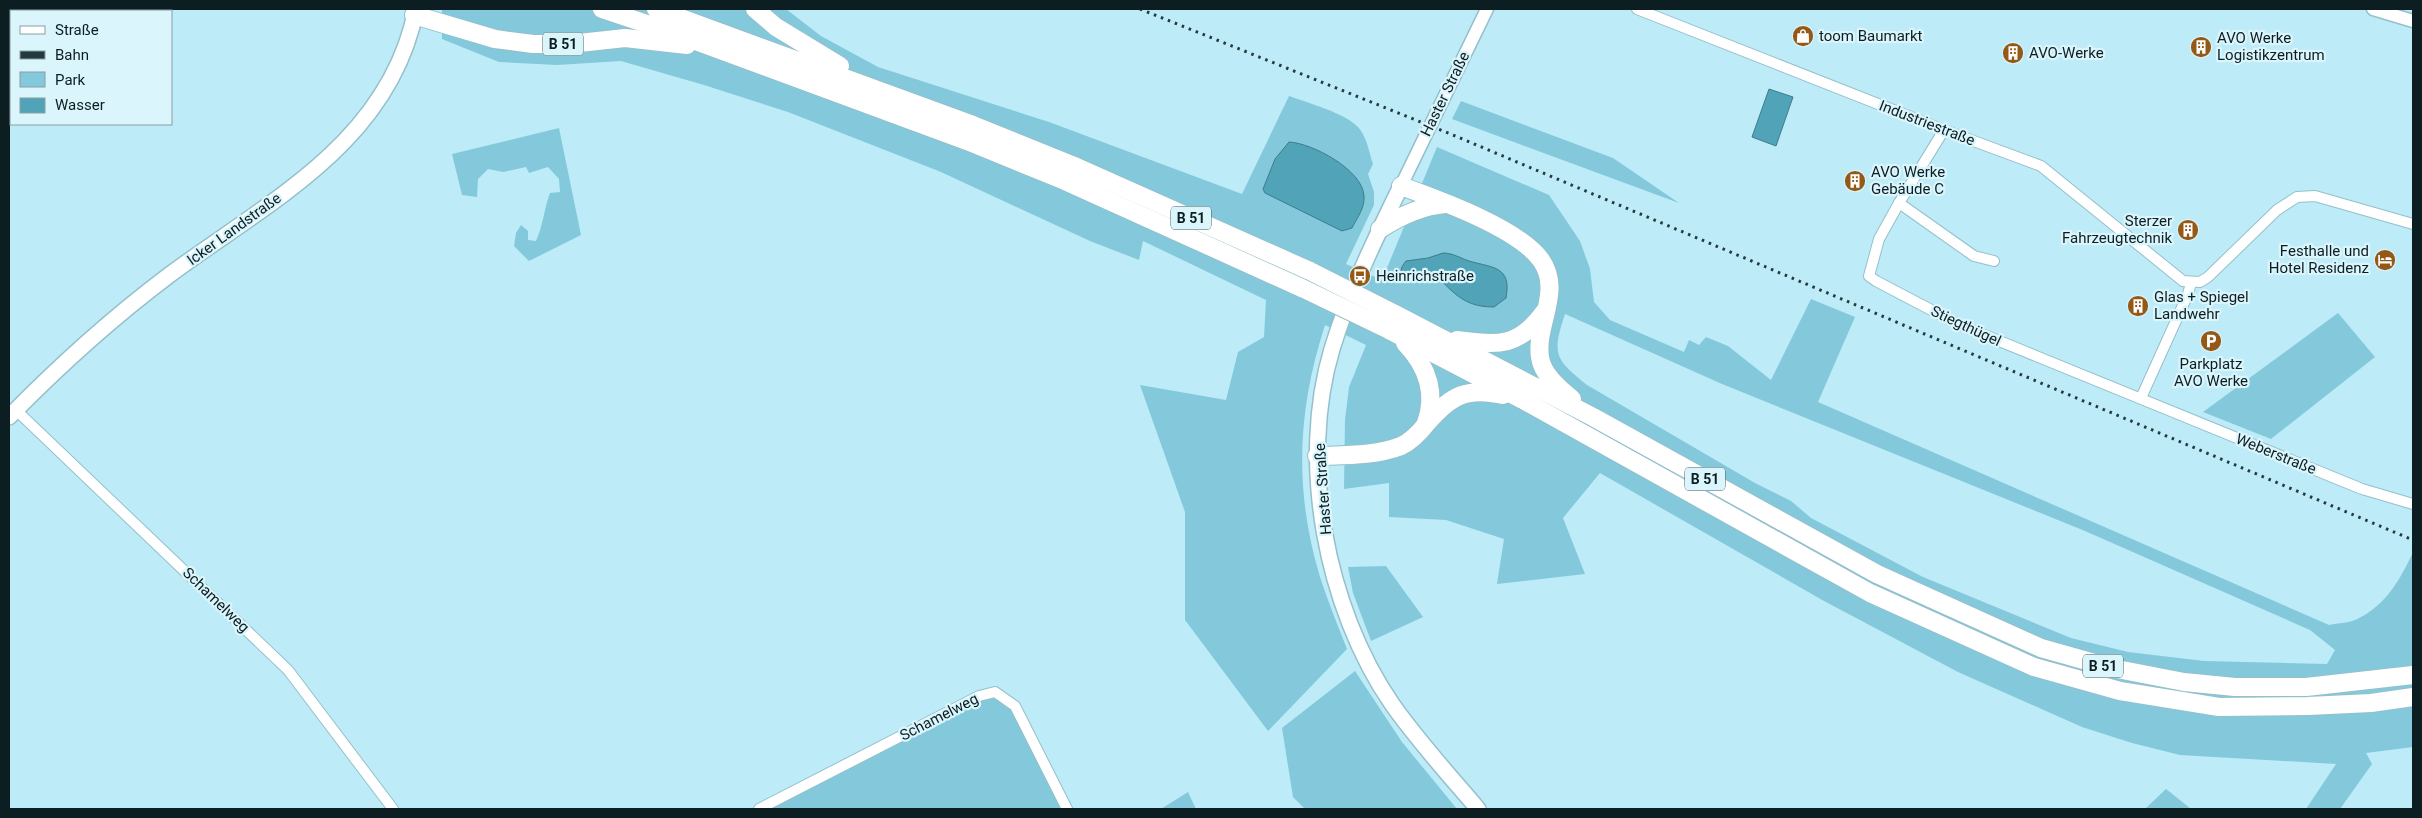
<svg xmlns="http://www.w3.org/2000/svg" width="2422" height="818" font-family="Roboto,sans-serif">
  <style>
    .green { fill: #83c9db; fill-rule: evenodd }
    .water { fill: #51a4b8; stroke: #3d7c8b }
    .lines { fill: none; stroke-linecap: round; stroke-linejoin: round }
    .minor-casing { stroke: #94c0cc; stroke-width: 12 }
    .tertiary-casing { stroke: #94c0cc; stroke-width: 15 }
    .secondary-casing { stroke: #94c0cc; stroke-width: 18 }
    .trunk-casing { stroke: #94c0cc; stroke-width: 20 }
    .minor { stroke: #fff; stroke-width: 10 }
    .tertiary { stroke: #fff; stroke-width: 12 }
    .secondary { stroke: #fff; stroke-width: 15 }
    .trunk { stroke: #fff; stroke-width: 18 }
    .rail { stroke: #253a3f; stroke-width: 3; stroke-dasharray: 2.5 5; stroke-linecap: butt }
    .trunk-bridge-casing { stroke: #94c0cc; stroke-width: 20; stroke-linecap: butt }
    .trunk-bridge { stroke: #fff; stroke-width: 18 }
    .labels { text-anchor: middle; stroke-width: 4.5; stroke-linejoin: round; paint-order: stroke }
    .shield { fill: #daf5fc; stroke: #4a5e63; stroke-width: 1 }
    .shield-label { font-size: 14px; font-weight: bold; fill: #0d1e22 }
    .poi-label { font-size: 15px; fill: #0d1e22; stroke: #daf5fc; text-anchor: start }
    .street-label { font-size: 15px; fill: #0d1e22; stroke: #daf5fc }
  </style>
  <rect width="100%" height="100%" fill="#bdebf7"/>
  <g class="green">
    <path d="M 442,9 L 786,9 L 821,36 L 878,67 L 1049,122 L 1242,194 L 1289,96 C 1308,103 1345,113 1358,127 C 1367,137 1369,152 1373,164 L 1368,174 L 1374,192 L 1374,205 L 1346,264 L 1382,280 L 1437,147 L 1549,195 L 1580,241 L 1590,269 L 1594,302 L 1610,320 L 1684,352 L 1689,340 L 1699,345 L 1706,337 L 1728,346 L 1771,380 L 1811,299 L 1855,317 L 1818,402 L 2329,625 C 2338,623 2351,623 2359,618 C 2386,605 2401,578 2413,552 L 2413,747 L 2366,753 L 2372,764 L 2340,809 L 2306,809 L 2336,764 L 2180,755 L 2132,743 L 2082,727 L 1958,672 L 1824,601 L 1600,473 L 1563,518 L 1585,574 L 1497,584 L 1504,539 L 1446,520 L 1389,517 L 1389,483 L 1344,489 L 1345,420 L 1349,387 L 1366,345 L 1325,325 C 1297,412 1294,490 1320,577 C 1328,602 1338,626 1347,649 L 1268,731 L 1185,620 L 1185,512 L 1140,385 L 1226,400 L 1238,352 L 1264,337 L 1266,300 L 1143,241 L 1139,260 L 1090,241 L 941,172 L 788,112 L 704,85 L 621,61 L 557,65 L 499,62 L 442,39 ZM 1565,314 L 1722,384 L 2085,531 L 2310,630 L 2335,650 L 2327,664 L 2204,661 L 2128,652 L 2071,638 L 1923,577 L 1811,518 L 1791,501 L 1755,483 L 1587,385 C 1554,358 1552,354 1565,314 Z"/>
    <path d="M 1461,101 L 1613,158 L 1679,203 L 1452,119 Z"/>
    <path d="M 559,128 L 581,235 L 529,261 L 514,246 L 516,233 L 521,225 L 528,231 L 528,240 L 536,241 C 543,226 544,209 550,193 L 560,192 L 559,179 L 548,167 L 529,173 L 526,167 L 503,172 L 488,169 L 478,179 L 477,197 L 462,195 L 452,154 Z"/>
    <path d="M 2338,313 L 2375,357 L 2271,439 L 2203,412 Z"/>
    <path d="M 1386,566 L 1423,617 L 1371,641 L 1353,593 L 1348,567 Z"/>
    <path d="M 1355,671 L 1402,742 L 1457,809 L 1305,809 L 1293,797 L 1282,728 Z"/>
    <path d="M 995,692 L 1015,706 L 1067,809 L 759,809 Z"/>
    <path d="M 2166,789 L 2191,809 L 2145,809 Z"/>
    <path d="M 1188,792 L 1196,809 L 1161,809 Z"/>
  </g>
  <g class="water">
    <path d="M 1769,89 L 1793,97 L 1776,146 L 1752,137 Z"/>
    <path d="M 1289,142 C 1312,143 1363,170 1364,196 C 1365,208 1357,218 1352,228 L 1342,231 L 1265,193 L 1263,189 L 1275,159 Z"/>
    <path d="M 1443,253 C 1453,253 1460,258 1469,261 C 1493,268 1512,266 1506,298 L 1494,307 C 1477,307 1465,303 1452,291 C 1447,287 1443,281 1437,279 C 1426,274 1412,288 1404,278 C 1398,272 1402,266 1406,261 L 1428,258 Z"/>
  </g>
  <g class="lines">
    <g class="minor-casing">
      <g id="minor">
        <path d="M 1637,9 L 1944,130 L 2041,166 L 2183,281 L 2200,282 L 2208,277 L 2277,210 L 2297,197 L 2315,196 L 2413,224"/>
        <path d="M 1944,130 L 1899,203 L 1879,239 L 1869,276 L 1876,281 L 1960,325 L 2362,489 L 2413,504"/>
        <path d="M 1899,203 L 1974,256 L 1994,261"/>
        <path d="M 2141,398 L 2188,294 L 2191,283"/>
        <path d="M 16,410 L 288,670 L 393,809"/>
        <path d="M 759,809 L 979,696 L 995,692 L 1015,706 L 1067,809"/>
      </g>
    </g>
    <g class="tertiary-casing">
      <g id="tertiary">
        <path d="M 2373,9 L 2413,21"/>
        <path d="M 1401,186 L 1487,9"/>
      </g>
    </g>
    <g class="secondary-casing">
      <g id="secondary">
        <path d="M 1401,186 C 1375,239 1349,293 1332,349 C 1298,462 1326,608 1392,704 C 1418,741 1449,775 1478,809"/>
        <path d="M 9,417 C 58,367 111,319 168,276 C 267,202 390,143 416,9"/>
      </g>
    </g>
    <g class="trunk-casing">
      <g id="trunk">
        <path d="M 602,9 L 674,33 L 967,141 L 1065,181 L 1304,289"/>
        <path d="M 656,9 L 973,125 L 1072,165 L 1310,271"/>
        <path d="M 755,9 L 776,27 L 840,66"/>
        <path d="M 414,15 L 495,39 L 533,44 L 570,44 L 625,38 L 687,45"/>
        <path d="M 1401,186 C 1439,200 1518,228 1541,260 C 1563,291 1535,325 1540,357 C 1542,374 1559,388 1572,399"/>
        <path d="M 1380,229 C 1400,216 1421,206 1445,204"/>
        <path d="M 1395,314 L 1593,417 L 1877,574 L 2041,648 L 2112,668 L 2184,682 L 2235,687 L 2306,687 L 2413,675"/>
        <path d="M 1389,330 L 1523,400 L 1870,593 L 2034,667 L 2120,691 L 2219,707 L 2308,706 L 2371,703 L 2413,697"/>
        <path d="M 1457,340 C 1498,345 1519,348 1545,311"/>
        <path d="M 1405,343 C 1427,366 1437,392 1426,423"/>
        <path d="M 1317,456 C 1345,455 1375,456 1401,446 C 1412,441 1420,432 1427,423 C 1451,395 1467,387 1503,395"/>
      </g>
    </g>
    <use href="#minor" class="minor"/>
    <use href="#tertiary" class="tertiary"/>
    <use href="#secondary" class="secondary"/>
    <use href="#trunk" class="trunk"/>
    <path class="rail" d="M 1140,9 L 1453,135 L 2413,540"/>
    <g class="trunk-bridge-casing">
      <g id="trunk-bridge">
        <path d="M 1310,271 L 1395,314"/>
        <path d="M 1304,289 L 1389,330"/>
      </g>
    </g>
    <use href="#trunk-bridge" class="trunk-bridge"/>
  </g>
  <defs>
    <g id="shop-disc" transform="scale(1.125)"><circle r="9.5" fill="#945917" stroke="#daf5fc"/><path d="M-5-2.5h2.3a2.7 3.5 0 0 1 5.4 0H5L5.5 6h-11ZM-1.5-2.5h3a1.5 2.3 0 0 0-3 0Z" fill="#fff"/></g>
    <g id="building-disc" transform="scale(1.125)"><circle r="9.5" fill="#945917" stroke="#daf5fc"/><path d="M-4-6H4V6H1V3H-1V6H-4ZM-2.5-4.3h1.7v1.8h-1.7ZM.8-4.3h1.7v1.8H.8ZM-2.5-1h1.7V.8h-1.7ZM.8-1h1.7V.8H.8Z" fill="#fff"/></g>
    <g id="hotel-disc" transform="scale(1.125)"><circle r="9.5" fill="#945917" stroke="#daf5fc"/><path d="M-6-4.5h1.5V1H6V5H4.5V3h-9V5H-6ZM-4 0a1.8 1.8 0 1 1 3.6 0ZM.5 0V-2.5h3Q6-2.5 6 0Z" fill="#fff"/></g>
    <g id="bus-disc" transform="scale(1.125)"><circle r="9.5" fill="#945917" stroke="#daf5fc"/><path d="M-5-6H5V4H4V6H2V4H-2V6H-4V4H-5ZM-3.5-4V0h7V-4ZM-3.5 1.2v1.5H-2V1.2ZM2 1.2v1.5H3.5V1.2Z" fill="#fff"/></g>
    <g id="parking-disc" transform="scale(1.125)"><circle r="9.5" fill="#945917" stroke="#daf5fc"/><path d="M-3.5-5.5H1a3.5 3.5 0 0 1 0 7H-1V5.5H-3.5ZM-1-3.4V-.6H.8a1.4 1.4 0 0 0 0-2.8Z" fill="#fff"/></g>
  </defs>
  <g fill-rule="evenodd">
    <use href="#shop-disc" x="1803" y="36"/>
    <use href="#building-disc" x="2201" y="47"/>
    <use href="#building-disc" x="2013" y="53"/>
    <use href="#building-disc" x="1855" y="181"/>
    <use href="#building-disc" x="2188" y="230"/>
    <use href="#hotel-disc" x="2385" y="260"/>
    <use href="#bus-disc" x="1360" y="276"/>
    <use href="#building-disc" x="2138" y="306"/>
    <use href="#parking-disc" x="2211" y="341"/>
  </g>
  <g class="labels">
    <g class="shield">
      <rect x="543" y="32.5" width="40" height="23" rx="4"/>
      <rect x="1171" y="206.5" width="40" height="23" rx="4"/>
      <rect x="1685" y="467.5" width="40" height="23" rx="4"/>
      <rect x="2083" y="654.5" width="40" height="23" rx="4"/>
    </g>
    <g class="shield-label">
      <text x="563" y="49">B 51</text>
      <text x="1191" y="223">B 51</text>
      <text x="1705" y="484">B 51</text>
      <text x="2103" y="671">B 51</text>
    </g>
    <g class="poi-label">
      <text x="1819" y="41">toom Baumarkt</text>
      <text x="2217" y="43">AVO Werke<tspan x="2217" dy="17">Logistikzentrum</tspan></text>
      <text x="2029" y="58">AVO-Werke</text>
      <text x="1871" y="177">AVO Werke<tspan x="1871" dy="17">Gebäude C</tspan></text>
      <text x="2172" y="226" text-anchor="end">Sterzer<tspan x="2172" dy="17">Fahrzeugtechnik</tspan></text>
      <text x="2369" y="256" text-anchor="end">Festhalle und<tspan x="2369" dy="17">Hotel Residenz</tspan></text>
      <text x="1376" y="281">Heinrichstraße</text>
      <text x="2154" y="302">Glas + Spiegel<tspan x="2154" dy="17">Landwehr</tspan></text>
      <text x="2211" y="369" text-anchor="middle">Parkplatz<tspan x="2211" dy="17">AVO Werke</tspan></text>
    </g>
    <g class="street-label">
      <text transform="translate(1445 94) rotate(-64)" y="5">Haster Straße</text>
      <text transform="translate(1927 123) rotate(21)" y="5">Industriestraße</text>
      <text transform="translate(234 229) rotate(-36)" y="5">Icker Landstraße</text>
      <text transform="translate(1966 326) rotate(25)" y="5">Stiegthügel</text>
      <text transform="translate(2276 454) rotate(22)" y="5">Weberstraße</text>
      <text transform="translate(1323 489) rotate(-94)" y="5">Haster Straße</text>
      <text transform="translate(216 600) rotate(44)" y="5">Schamelweg</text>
      <text transform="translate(939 717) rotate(-27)" y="5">Schamelweg</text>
    </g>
  </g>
  <rect width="2422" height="818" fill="none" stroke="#0d1e22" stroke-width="20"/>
  <rect x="10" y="10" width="162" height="115" fill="#daf5fc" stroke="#889fa5"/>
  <rect x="20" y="26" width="25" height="8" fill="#ffffff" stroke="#889fa5"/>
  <text x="55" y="35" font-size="15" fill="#0d1e22">Straße</text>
  <rect x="20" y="51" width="25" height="8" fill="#253a3f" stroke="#889fa5"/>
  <text x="55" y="60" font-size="15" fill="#0d1e22">Bahn</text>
  <rect x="20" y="72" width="25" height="15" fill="#83c9db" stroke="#889fa5"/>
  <text x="55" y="85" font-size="15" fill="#0d1e22">Park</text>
  <rect x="20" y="98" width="25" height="15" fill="#51a4b8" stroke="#889fa5"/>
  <text x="55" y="110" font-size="15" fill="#0d1e22">Wasser</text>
</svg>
